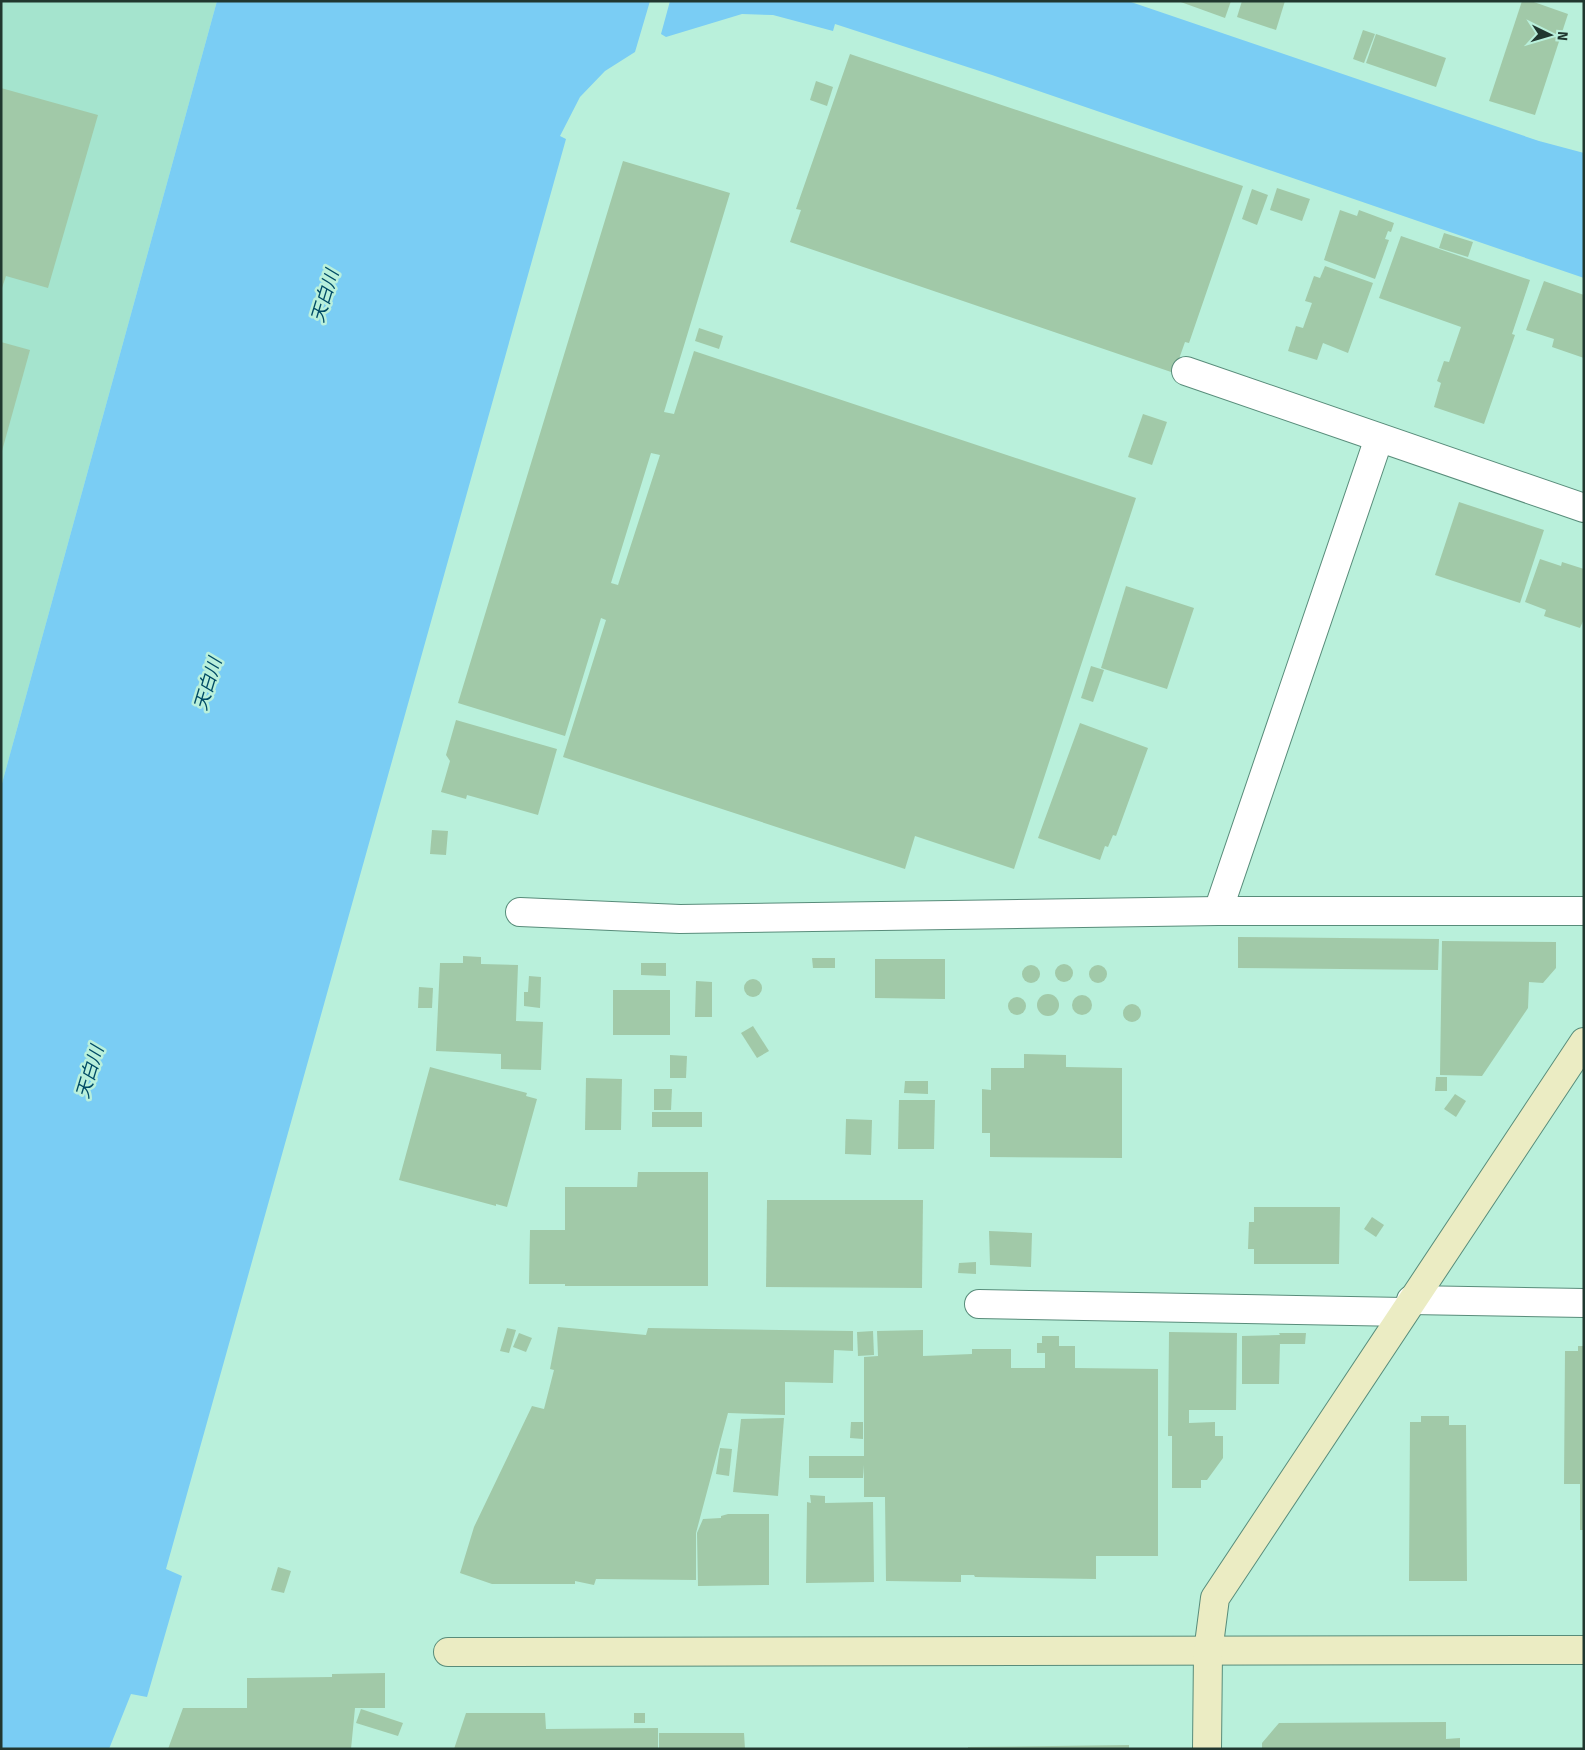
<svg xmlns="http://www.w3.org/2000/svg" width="1585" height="1750" font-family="'Fira Sans','Noto Sans JP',sans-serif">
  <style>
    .built { fill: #a5e4ce }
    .water { fill: #7acdf4 }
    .building { fill: #a1c9a8; fill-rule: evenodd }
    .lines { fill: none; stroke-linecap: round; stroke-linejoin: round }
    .street-casing { stroke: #588c7a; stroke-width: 30 }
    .secondary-casing { stroke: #588c7a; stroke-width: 30 }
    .street { stroke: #fff; stroke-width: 28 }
    .secondary { stroke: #ebecc3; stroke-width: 28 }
    .labels { text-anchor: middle; stroke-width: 5; stroke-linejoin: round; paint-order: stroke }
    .water-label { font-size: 18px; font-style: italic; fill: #004b66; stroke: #b9f0db }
  </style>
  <rect width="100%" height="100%" fill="#b9f0db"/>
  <path class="built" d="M 1,1 L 217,1 L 1,787 Z"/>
  <g class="water">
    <path d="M 217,1 L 650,1 L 635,52 L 605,71 L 580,97 L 560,136 L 566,139 L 166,1569 L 182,1576 L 147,1697 L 131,1694 L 109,1749 L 1,1749 L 1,787 Z"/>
    <path d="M 670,1 L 1128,1 L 1539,141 L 1584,153 L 1584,278 L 992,75 L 835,24 L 833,31 L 773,15 L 742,14 L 666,37 L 661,34 Z"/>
  </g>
  <g class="building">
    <path d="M 1178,1 L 1231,1 L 1225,18 Z"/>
    <path d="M 1242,1 L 1285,1 L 1276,30 L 1237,17 Z"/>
    <path d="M 1522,1 L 1531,1 L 1568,14 L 1535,115 L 1489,101 Z"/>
    <path d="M 1363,30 L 1375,34 L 1364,63 L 1353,59 Z"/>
    <path d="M 1376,34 L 1446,58 L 1436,87 L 1366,63 Z"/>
    <path d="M 850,54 L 1243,186 L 1189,343 L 1185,342 L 1174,373 L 790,242 L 801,210 L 796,209 Z"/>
    <path d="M 816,81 L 833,87 L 827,106 L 810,100 Z"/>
    <path d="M 1,88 L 98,115 L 48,288 L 6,276 L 1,291 Z"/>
    <path d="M 623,161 L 730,193 L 664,412 L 674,414 L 694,351 L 1136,498 L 1014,869 L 915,836 L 905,869 L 563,757 L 606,620 L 601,618 L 565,736 L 458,703 ZM 651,453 L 660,455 L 618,585 L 611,583 Z"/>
    <path d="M 1277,188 L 1310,199 L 1302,221 L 1270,210 Z"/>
    <path d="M 1252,189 L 1268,195 L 1257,225 L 1242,219 Z"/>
    <path d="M 1340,210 L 1357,216 L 1359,210 L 1394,223 L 1391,232 L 1388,231 L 1385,239 L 1389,240 L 1375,279 L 1324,260 Z"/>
    <path d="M 1444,233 L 1473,242 L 1468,257 L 1439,248 Z"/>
    <path d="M 1401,236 L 1530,280 L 1512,334 L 1515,335 L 1484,424 L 1434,407 L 1441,383 L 1437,381 L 1444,361 L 1449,362 L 1461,327 L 1379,298 Z"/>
    <path d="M 1325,266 L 1373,283 L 1348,353 L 1323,343 L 1317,360 L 1288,351 L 1296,326 L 1303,328 L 1312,303 L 1305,301 L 1314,276 L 1320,278 Z"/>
    <path d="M 1544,281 L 1584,295 L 1584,358 L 1552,347 L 1554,339 L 1526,330 Z"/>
    <path d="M 699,328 L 723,336 L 719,349 L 695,341 Z"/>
    <path d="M 1,342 L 30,350 L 2,451 L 1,451 Z"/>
    <path d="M 1143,414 L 1167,422 L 1152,465 L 1128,457 Z"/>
    <path d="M 1459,502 L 1544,530 L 1520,603 L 1435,575 Z"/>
    <path d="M 1540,559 L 1561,566 L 1562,562 L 1584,569 L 1584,619 L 1580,628 L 1544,616 L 1546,610 L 1525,602 Z"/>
    <path d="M 1126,586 L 1194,608 L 1167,689 L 1101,668 Z"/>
    <path d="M 1091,666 L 1104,670 L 1093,702 L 1081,698 Z"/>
    <path d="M 456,720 L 557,749 L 538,815 L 467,795 L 466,799 L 441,792 L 450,761 L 446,755 Z"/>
    <path d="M 1080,723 L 1148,748 L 1116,836 L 1113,835 L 1108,847 L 1105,846 L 1100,860 L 1038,838 Z"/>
    <path d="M 432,830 L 448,831 L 446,855 L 430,854 Z"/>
    <path d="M 1238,937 L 1439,939 L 1438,970 L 1238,968 Z"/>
    <path d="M 1442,941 L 1556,942 L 1556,968 L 1543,983 L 1529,982 L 1528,1008 L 1482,1076 L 1440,1075 Z"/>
    <path d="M 463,956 L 481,957 L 481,964 L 518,965 L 516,1021 L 543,1022 L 541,1070 L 501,1069 L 501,1054 L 436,1051 L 440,963 L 463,963 Z"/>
    <path d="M 812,958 L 835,958 L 835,968 L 813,968 Z"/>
    <path d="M 875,959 L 945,959 L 945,999 L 875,998 Z"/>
    <path d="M 641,963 L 666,963 L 666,976 L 641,975 Z"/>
    <circle cx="1064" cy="973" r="9"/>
    <circle cx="1098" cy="974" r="9"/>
    <circle cx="1031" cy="974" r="9"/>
    <path d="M 529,976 L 541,977 L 540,1008 L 524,1006 L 524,992 L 528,992 Z"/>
    <circle cx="753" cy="988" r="9"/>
    <path d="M 696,981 L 712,982 L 712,1017 L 695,1017 Z"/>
    <path d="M 419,987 L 433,988 L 432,1008 L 418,1008 Z"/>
    <rect x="613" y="990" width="57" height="45"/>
    <circle cx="1048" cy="1005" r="11"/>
    <circle cx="1082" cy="1005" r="10"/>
    <circle cx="1017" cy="1006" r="9"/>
    <circle cx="1132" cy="1013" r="9"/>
    <path d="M 753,1026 L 769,1051 L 757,1058 L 741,1033 Z"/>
    <path d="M 1024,1054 L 1066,1055 L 1066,1067 L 1122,1068 L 1122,1158 L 990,1157 L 990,1133 L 982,1133 L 982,1089 L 991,1090 L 991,1068 L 1024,1068 Z"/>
    <path d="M 670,1055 L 687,1056 L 686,1078 L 670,1078 Z"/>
    <path d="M 430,1067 L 527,1093 L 526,1096 L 537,1099 L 507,1207 L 496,1204 L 496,1206 L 399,1180 Z"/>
    <path d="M 1436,1077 L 1447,1077 L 1447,1091 L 1435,1091 Z"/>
    <path d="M 586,1078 L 622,1079 L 621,1130 L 585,1130 Z"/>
    <path d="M 905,1081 L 928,1081 L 928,1094 L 904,1093 Z"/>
    <path d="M 654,1089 L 672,1089 L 671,1110 L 654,1110 Z"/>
    <path d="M 1455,1094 L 1466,1101 L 1456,1117 L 1444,1109 Z"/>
    <path d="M 899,1100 L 935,1100 L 934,1149 L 898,1149 Z"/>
    <rect x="652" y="1112" width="50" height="15"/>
    <path d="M 846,1119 L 872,1120 L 871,1155 L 845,1154 Z"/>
    <path d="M 638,1172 L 708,1172 L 708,1286 L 565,1286 L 565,1284 L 529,1284 L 530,1230 L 565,1230 L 565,1187 L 637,1187 Z"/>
    <path d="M 767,1200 L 923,1200 L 922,1288 L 766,1287 Z"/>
    <path d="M 1254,1207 L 1340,1207 L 1339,1264 L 1254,1264 L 1254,1249 L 1248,1249 L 1249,1222 L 1254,1222 Z"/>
    <path d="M 1372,1217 L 1384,1225 L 1376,1237 L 1364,1229 Z"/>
    <path d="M 989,1231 L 1032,1233 L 1031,1267 L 990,1265 Z"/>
    <path d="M 976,1262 L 976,1274 L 958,1273 L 959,1263 Z"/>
    <path d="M 558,1327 L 646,1335 L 648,1328 L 853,1331 L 853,1351 L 834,1350 L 833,1383 L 785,1382 L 785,1415 L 728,1413 L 696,1533 L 696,1580 L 596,1579 L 594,1585 L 575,1581 L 575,1584 L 492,1584 L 460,1573 L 474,1527 L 532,1406 L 544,1409 L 554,1370 L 550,1369 Z"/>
    <path d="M 507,1328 L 516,1330 L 509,1353 L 500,1351 Z"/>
    <path d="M 923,1330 L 923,1356 L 972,1354 L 972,1349 L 1011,1349 L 1011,1368 L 1045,1368 L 1045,1353 L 1037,1353 L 1037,1343 L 1042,1343 L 1042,1336 L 1059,1336 L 1059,1346 L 1075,1346 L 1075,1368 L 1158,1369 L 1158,1556 L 1096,1556 L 1096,1579 L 975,1577 L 974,1575 L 961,1575 L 961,1582 L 886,1581 L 885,1497 L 864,1497 L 864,1465 L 863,1478 L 809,1478 L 809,1456 L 864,1456 L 864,1357 L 878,1356 L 877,1331 Z"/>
    <path d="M 873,1331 L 874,1355 L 858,1356 L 857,1332 Z"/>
    <path d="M 1169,1332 L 1237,1333 L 1236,1410 L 1189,1410 L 1189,1423 L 1215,1422 L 1215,1436 L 1223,1436 L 1223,1458 L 1207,1480 L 1201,1480 L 1201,1488 L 1172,1488 L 1172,1436 L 1168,1436 Z"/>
    <path d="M 519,1333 L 532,1338 L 526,1352 L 513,1347 Z"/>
    <path d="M 1279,1333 L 1306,1333 L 1305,1344 L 1280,1344 L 1279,1384 L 1242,1384 L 1242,1336 L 1280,1335 Z"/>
    <path d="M 1578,1346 L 1584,1346 L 1584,1530 L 1580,1530 L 1580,1484 L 1564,1484 L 1565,1351 L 1578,1351 Z"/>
    <path d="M 1421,1416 L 1449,1416 L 1449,1425 L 1466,1425 L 1467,1581 L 1409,1581 L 1410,1422 L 1421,1422 Z"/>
    <path d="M 784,1418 L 778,1496 L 733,1492 L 741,1419 Z"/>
    <path d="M 851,1422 L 863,1422 L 863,1439 L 850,1438 Z"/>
    <path d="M 720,1448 L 732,1449 L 729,1476 L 716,1474 Z"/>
    <path d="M 810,1495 L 825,1496 L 825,1503 L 873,1502 L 874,1582 L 806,1583 L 807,1502 L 811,1503 Z"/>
    <path d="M 728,1514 L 769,1514 L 769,1585 L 698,1586 L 697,1533 L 703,1519 L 721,1518 L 721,1516 Z"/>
    <path d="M 278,1567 L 291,1571 L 284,1593 L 271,1590 Z"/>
    <path d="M 385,1673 L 385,1708 L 355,1708 L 351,1749 L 168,1749 L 183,1708 L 247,1708 L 247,1678 L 332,1677 L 332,1674 Z"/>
    <path d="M 361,1709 L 403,1723 L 398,1736 L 356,1723 Z"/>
    <path d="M 466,1713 L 545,1713 L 546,1729 L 658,1728 L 658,1749 L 454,1749 Z"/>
    <rect x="634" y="1713" width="11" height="10"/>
    <path d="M 1446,1722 L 1446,1739 L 1460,1738 L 1460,1749 L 1262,1749 L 1262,1743 L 1279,1723 Z"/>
    <path d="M 659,1733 L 744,1733 L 745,1749 L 659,1749 Z"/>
    <path d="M 1129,1745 L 1129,1749 L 968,1749 L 968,1747 Z"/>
  </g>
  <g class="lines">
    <g class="street-casing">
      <g id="street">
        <path d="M 1186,371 L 1584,508"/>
        <path d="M 1218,911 L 1379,438"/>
        <path d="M 520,912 L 680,919 L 1218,911 L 1584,911"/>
        <path d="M 1411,1300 L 1584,1303"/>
        <path d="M 979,1304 L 1404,1312"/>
      </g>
    </g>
    <g class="secondary-casing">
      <g id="secondary">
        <path d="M 448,1652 L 1584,1650"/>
        <path d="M 1207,1749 L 1208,1652 L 1215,1598 L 1584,1042"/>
      </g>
    </g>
    <use href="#street" class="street"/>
    <use href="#secondary" class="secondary"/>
  </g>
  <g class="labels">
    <g class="water-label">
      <text transform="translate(325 296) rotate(-73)" y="6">天白川</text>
      <text transform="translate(208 684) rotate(-73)" y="6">天白川</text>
      <text transform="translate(90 1072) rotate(-73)" y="6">天白川</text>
    </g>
  </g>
  <rect width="1585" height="1750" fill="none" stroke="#21372f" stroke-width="5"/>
  <g transform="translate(1550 35) rotate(95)" stroke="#b9f0db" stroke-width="4" paint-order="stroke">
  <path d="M0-4L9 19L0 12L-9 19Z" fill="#21372f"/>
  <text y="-8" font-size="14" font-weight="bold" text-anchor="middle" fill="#21372f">N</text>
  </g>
</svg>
